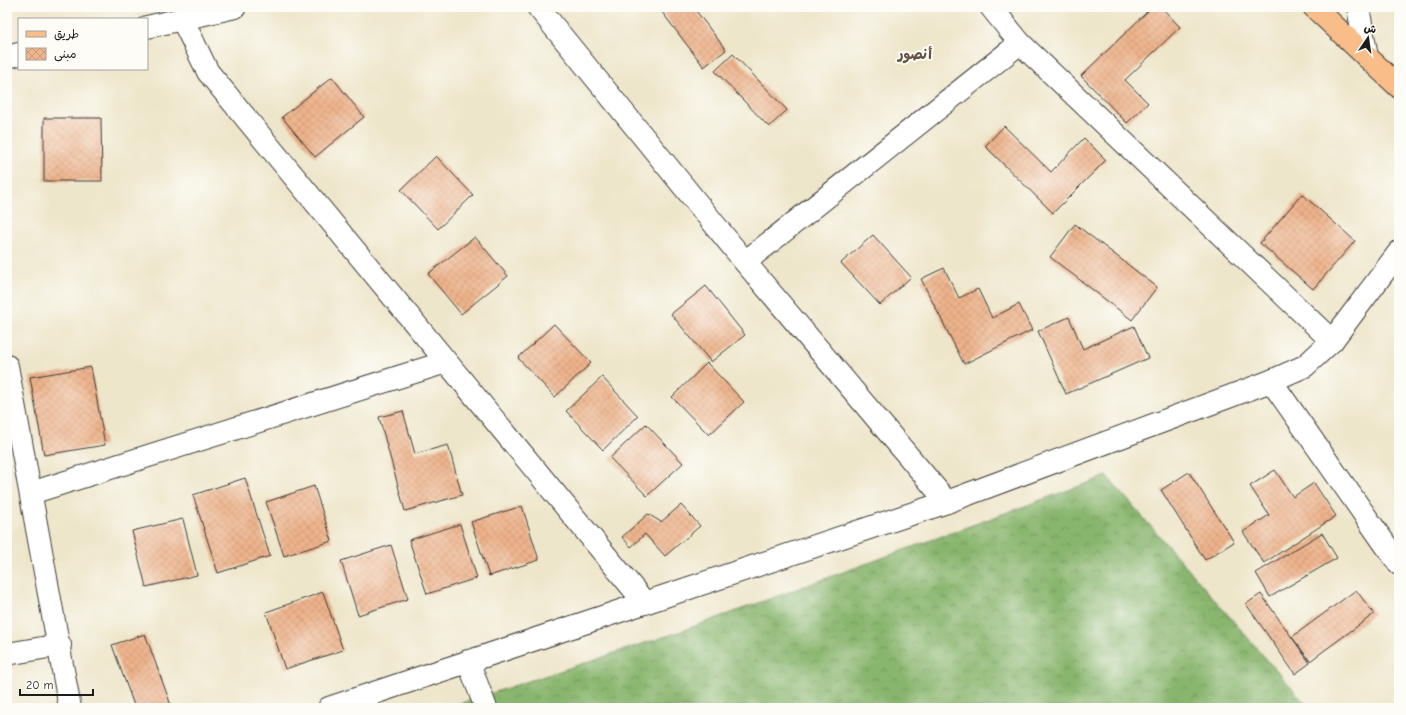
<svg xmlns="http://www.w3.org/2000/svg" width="1406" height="715" font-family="'Comic Neue','Playpen Sans Arabic',sans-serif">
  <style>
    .forest { fill: url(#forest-crowns); stroke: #526945 }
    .building { fill: url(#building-cross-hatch) }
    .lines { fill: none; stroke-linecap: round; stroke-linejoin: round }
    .minor-casing { stroke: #3c3a36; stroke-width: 24 }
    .major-casing { stroke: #3c3a36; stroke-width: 24 }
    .minor { stroke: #fff; stroke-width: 22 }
    .major { stroke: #f8bd89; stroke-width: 22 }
    .labels { text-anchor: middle; stroke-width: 4; stroke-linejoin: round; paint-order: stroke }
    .neighbourhood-label { font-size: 14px; font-weight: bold; fill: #665143; stroke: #fdfcf7 }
  </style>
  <defs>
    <pattern id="forest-crowns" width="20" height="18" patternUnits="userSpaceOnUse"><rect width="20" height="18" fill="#89b66e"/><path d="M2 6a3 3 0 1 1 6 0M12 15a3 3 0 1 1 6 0" fill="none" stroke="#6f935a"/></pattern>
    <pattern id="building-cross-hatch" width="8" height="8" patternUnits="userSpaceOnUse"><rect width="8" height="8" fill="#eeb48c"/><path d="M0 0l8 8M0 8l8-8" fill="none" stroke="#cc9a78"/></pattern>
  </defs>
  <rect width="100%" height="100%" fill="#fdfcf7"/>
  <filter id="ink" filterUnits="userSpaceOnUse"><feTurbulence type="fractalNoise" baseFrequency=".025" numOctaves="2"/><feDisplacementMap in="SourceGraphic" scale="8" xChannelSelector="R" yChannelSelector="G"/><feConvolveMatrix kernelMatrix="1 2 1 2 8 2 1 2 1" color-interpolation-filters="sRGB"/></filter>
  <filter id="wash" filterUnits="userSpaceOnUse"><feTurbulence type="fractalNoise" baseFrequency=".012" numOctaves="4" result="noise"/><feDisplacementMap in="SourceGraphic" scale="16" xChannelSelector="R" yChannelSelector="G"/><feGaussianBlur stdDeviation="0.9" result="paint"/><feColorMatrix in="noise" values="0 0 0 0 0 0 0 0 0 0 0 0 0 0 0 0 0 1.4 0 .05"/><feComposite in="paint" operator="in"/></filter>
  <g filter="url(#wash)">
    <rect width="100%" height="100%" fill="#eee6ca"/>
    <path class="forest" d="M 1107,476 L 1309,708 L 446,708 L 676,633 Z"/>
    <g id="blocks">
      <g class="building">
        <path d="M 658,7 L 693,7 L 726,50 L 704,67 Z"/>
        <path d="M 1152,7 L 1161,7 L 1180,27 L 1125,80 L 1148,103 L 1127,123 L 1081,76 Z"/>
        <path d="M 733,54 L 787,110 L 769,127 L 715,71 Z"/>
        <path d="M 332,77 L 364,117 L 315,157 L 282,117 Z"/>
        <path d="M 44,118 L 101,118 L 102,181 L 44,181 Z"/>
        <path d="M 1004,126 L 1051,172 L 1084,138 L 1106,160 L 1053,213 L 985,146 Z"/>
        <path d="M 436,156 L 473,195 L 438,229 L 401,190 Z"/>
        <path d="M 1302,194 L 1355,241 L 1313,289 L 1260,243 Z"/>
        <path d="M 1075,224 L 1157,287 L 1132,320 L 1050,257 Z"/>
        <path d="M 873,235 L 911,277 L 880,305 L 841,263 Z"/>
        <path d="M 475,237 L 508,276 L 461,314 L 428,274 Z"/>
        <path d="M 944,268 L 959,298 L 978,289 L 992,318 L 1019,304 L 1032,330 L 964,364 L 921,279 Z"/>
        <path d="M 706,286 L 745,335 L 711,362 L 671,314 Z"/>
        <path d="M 1069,317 L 1083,349 L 1134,326 L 1148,358 L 1066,394 L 1038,331 Z"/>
        <path d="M 554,324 L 591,363 L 555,397 L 518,358 Z"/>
        <path d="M 707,363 L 744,402 L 709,435 L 672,397 Z"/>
        <path d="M 91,367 L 105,445 L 44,455 L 30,377 Z"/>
        <path d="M 602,377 L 638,416 L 603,450 L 566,411 Z"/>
        <path d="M 403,411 L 415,454 L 448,445 L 462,495 L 405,511 L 379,417 Z"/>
        <path d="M 646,424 L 683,463 L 647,496 L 610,458 Z"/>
        <path d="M 1275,470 L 1293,497 L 1314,483 L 1336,516 L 1264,563 L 1243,532 L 1269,515 L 1250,486 Z"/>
        <path d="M 1189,472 L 1234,542 L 1205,560 L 1161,490 Z"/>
        <path d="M 245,478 L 270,556 L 218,573 L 193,495 Z"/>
        <path d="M 314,486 L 332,541 L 284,556 L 266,502 Z"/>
        <path d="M 681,505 L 700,526 L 665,556 L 645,534 L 631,547 L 622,537 L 648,514 L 661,522 Z"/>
        <path d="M 522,506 L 539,560 L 489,576 L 471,522 Z"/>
        <path d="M 183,519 L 197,575 L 146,587 L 132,531 Z"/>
        <path d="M 460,524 L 477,578 L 427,594 L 409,540 Z"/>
        <path d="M 1322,533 L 1337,558 L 1270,597 L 1256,573 Z"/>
        <path d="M 391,545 L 408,599 L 358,615 L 341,561 Z"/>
        <path d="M 1356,590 L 1374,614 L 1310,661 L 1292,637 Z"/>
        <path d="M 323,592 L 343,650 L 285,669 L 266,612 Z"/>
        <path d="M 1261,594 L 1310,663 L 1295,674 L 1246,604 Z"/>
        <path d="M 145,634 L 172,708 L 135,708 L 112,645 Z"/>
      </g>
    </g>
  </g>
  <g filter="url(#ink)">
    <use href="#blocks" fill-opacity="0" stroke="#3c3a36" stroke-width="1"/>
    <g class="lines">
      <g class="minor-casing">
        <g id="minor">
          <path d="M 538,7 L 745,262 L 947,502"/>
          <path d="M 991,7 L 1020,43"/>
          <path d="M 1358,7 L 1367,57"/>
          <path d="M 182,19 L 208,72 L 645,603"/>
          <path d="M 147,27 L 235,7"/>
          <path d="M 7,57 L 19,54"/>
          <path d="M 745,262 L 1020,43 L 1332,341"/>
          <path d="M 7,366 L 70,708"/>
          <path d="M 1271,381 L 1399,564"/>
          <path d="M 31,493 L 446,362"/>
          <path d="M 7,654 L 60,645"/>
          <path d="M 468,661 L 486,708"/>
          <path d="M 329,708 L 947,502 L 1271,381 L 1305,366 L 1332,341 L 1399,252"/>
        </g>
      </g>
      <g class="major-casing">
        <path id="major" d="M 1314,7 L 1399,87"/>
      </g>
      <use href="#minor" class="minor"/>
      <use href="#major" class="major"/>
    </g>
  </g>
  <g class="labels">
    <g class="neighbourhood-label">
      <text x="915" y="59">أنصور</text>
    </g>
  </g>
  <rect width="1406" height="715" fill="none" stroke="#fdfcf7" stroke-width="24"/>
  <rect x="18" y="18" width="130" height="52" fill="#fdfcf7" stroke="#a3a29f"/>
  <rect x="26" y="31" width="20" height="6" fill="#f8bd89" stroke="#a3a29f"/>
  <text x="54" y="38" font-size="12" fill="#1c1c1c">طريق</text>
  <rect x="26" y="48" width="20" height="12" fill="url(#building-cross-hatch)" stroke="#a3a29f"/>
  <text x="54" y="58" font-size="12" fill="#1c1c1c">مبنى</text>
  <g transform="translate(1368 38) rotate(13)" stroke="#fdfcf7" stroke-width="3" paint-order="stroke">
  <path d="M0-3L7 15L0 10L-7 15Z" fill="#1c1c1c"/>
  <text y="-6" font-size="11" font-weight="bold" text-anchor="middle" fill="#1c1c1c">ش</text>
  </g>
  <path d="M20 689v6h73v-6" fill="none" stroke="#1c1c1c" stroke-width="2"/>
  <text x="26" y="689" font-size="12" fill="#1c1c1c" stroke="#fdfcf7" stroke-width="3" paint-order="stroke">20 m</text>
</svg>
